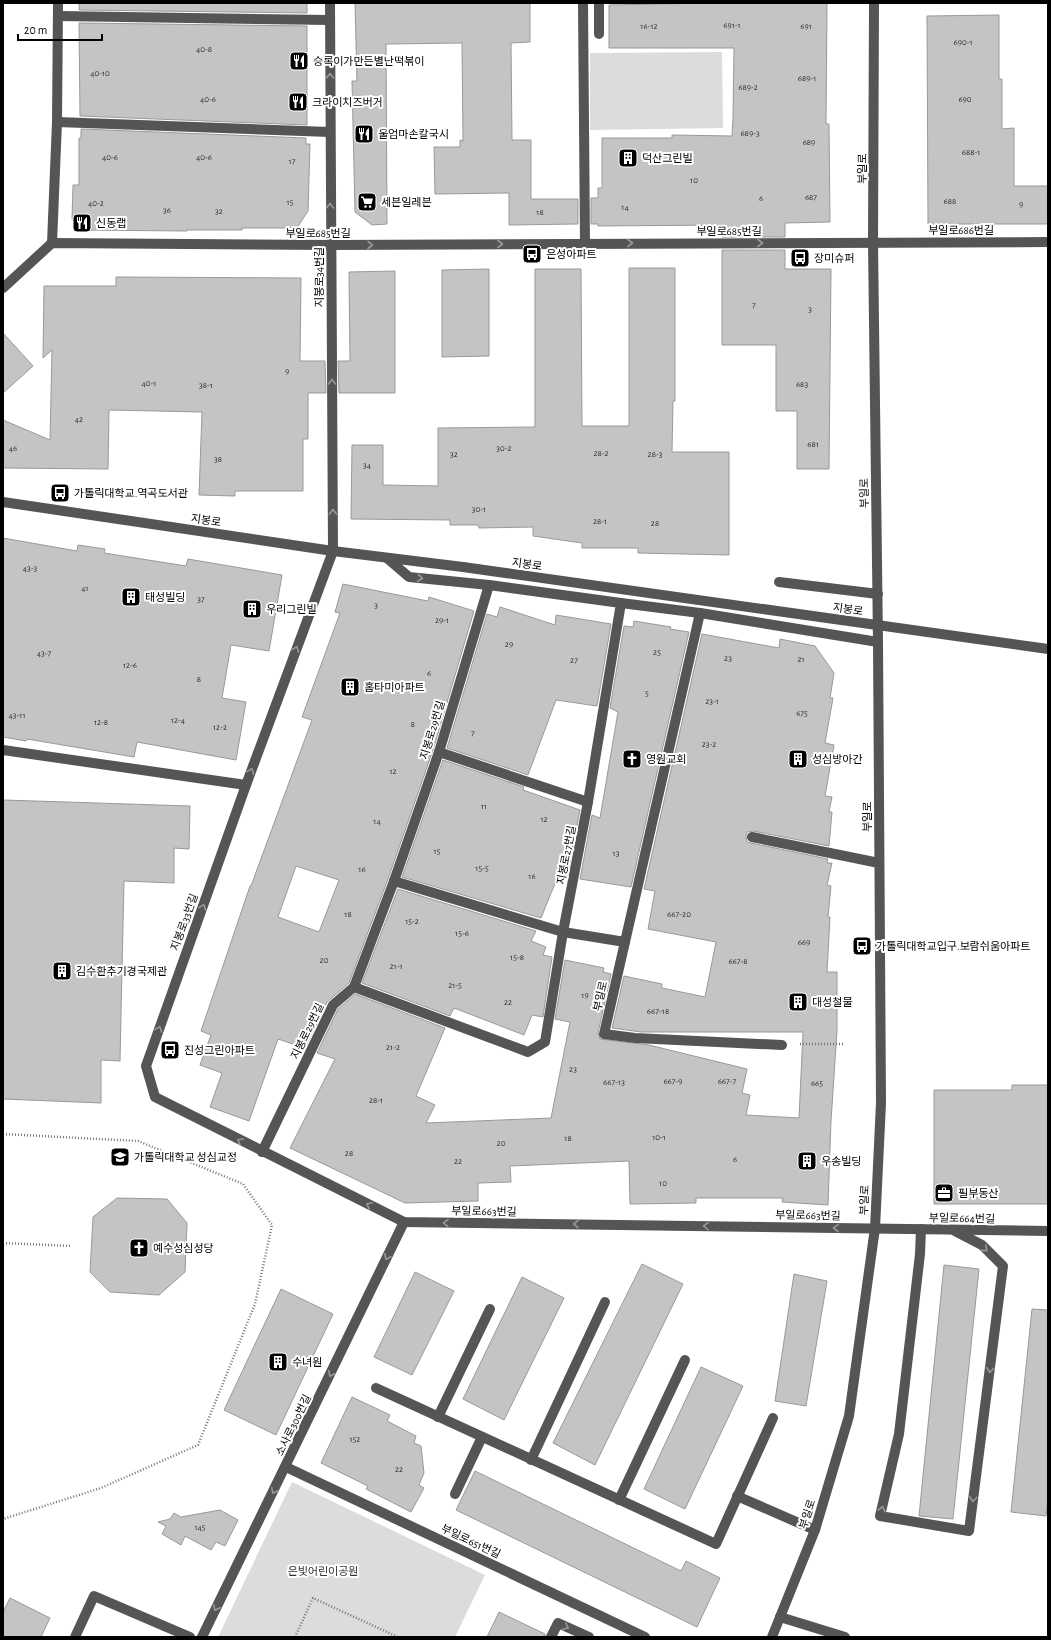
<svg xmlns="http://www.w3.org/2000/svg" width="1051" height="1640" font-family="'Alegreya Sans','Noto Sans KR',sans-serif">
  <style>
    .green { fill: #dcdcdc }
    .building { fill: #c4c4c4; stroke: #999; fill-rule: evenodd }
    .lines { fill: none; stroke-linecap: round; stroke-linejoin: round }
    .path { stroke: #777; stroke-width: 2.5; stroke-dasharray: 1 2; stroke-linecap: butt }
    .minor { stroke: #555; stroke-width: 10 }
    .minor-bridge { stroke: #555; stroke-width: 10 }
    .oneway { stroke: #999 }
    .labels { text-anchor: middle; stroke-width: 4; stroke-linejoin: round; paint-order: stroke }
    .number-label { font-size: 9px; fill: #313131 }
    .poi-label { font-size: 11px; fill: #000; stroke: #fff; text-anchor: start }
    .street-label { font-size: 11px; fill: #000; stroke: #fff }
    .park-label { font-size: 11px; fill: #333; stroke: #fff }
  </style>
  <rect width="100%" height="100%" fill="#fff"/>
  <g class="green">
    <path d="M 722,52 L 723,128 L 590,130 L 590,53 Z"/>
    <path d="M 292,1482 L 485,1575 L 455,1637 L 218,1637 Z"/>
  </g>
  <g class="building">
    <path d="M 79,3 L 307,3 L 307,13 L 79,10 Z"/>
    <path d="M 355,3 L 530,3 L 530,42 L 511,43 L 512,140 L 531,140 L 531,199 L 578,199 L 578,224 L 509,225 L 509,193 L 435,194 L 434,147 L 460,147 L 460,140 L 463,141 L 462,43 L 386,44 L 387,224 L 372,225 L 355,212 L 352,81 L 357,81 Z"/>
    <path d="M 710,3 L 827,3 L 826,124 L 829,124 L 830,222 L 785,223 L 785,237 L 722,237 L 722,225 L 598,226 L 598,224 L 591,224 L 591,198 L 598,198 L 598,188 L 602,188 L 602,138 L 672,138 L 672,135 L 732,136 L 733,118 L 734,48 L 609,48 L 609,5 Z"/>
    <path d="M 999,15 L 999,79 L 1002,79 L 1002,129 L 1014,128 L 1014,186 L 1048,186 L 1048,224 L 928,224 L 927,16 Z"/>
    <path d="M 79,23 L 307,26 L 307,125 L 80,116 Z"/>
    <path d="M 81,129 L 306,138 L 306,144 L 310,144 L 308,211 L 297,228 L 242,228 L 242,230 L 187,230 L 187,231 L 80,230 L 72,219 L 73,185 L 79,185 L 79,138 L 81,138 Z"/>
    <path d="M 722,250 L 785,250 L 785,269 L 831,269 L 829,469 L 797,469 L 797,411 L 776,411 L 776,345 L 722,345 Z"/>
    <path d="M 629,268 L 675,268 L 675,401 L 673,401 L 672,452 L 729,452 L 729,555 L 638,553 L 638,548 L 582,548 L 582,543 L 533,536 L 533,527 L 479,528 L 478,525 L 450,525 L 450,520 L 351,519 L 352,445 L 383,445 L 383,485 L 438,486 L 438,428 L 535,427 L 535,269 L 581,269 L 582,426 L 629,426 Z"/>
    <path d="M 489,269 L 489,356 L 442,357 L 442,270 Z"/>
    <path d="M 395,271 L 395,393 L 339,393 L 338,361 L 350,361 L 349,272 Z"/>
    <path d="M 116,277 L 301,278 L 300,361 L 325,361 L 326,393 L 308,393 L 308,439 L 303,439 L 303,491 L 235,491 L 235,496 L 199,495 L 202,412 L 109,410 L 108,469 L 3,468 L 3,420 L 50,440 L 52,350 L 43,358 L 44,286 L 116,286 Z"/>
    <path d="M 3,333 L 33,366 L 3,393 Z"/>
    <path d="M 3,538 L 77,551 L 78,545 L 105,549 L 104,553 L 186,566 L 188,559 L 282,575 L 269,651 L 231,645 L 222,698 L 246,702 L 236,760 L 137,742 L 134,757 L 27,739 L 26,741 L 3,737 Z"/>
    <path d="M 343,584 L 428,601 L 429,597 L 474,611 L 433,750 L 388,879 L 349,983 L 327,1002 L 305,1048 L 278,1039 L 249,1121 L 210,1107 L 222,1073 L 200,1065 L 211,1035 L 201,1031 L 250,886 L 251,886 L 312,720 L 302,717 L 340,613 L 335,612 ZM 296,866 L 339,880 L 319,932 L 278,917 Z"/>
    <path d="M 500,607 L 555,625 L 556,615 L 611,624 L 597,706 L 556,700 L 528,775 L 447,748 L 487,614 L 497,617 Z"/>
    <path d="M 634,621 L 671,627 L 670,629 L 689,632 L 631,887 L 580,879 L 592,815 L 600,818 L 618,712 L 610,708 L 624,626 L 633,627 Z"/>
    <path d="M 702,634 L 779,648 L 780,639 L 815,646 L 834,673 L 830,698 L 833,698 L 825,743 L 834,745 L 825,796 L 832,797 L 829,812 L 832,812 L 829,846 L 753,831 L 747,832 L 746,836 L 747,842 L 751,843 L 828,859 L 827,863 L 832,863 L 827,885 L 831,886 L 828,917 L 830,917 L 827,972 L 837,972 L 837,1031 L 831,1121 L 828,1205 L 782,1202 L 783,1198 L 696,1198 L 696,1203 L 630,1204 L 629,1161 L 510,1166 L 511,1182 L 478,1183 L 478,1201 L 405,1203 L 290,1148 L 335,1059 L 317,1053 L 338,1009 L 355,994 L 445,1028 L 416,1096 L 435,1105 L 426,1123 L 551,1118 L 570,1022 L 555,1019 L 565,960 L 604,968 L 603,972 L 611,974 L 598,1033 L 600,1039 L 649,1045 L 747,1069 L 742,1093 L 750,1095 L 746,1115 L 799,1118 L 803,1032 L 641,1032 L 612,1028 L 624,976 L 662,984 L 662,988 L 705,997 L 716,942 L 648,929 L 655,891 L 644,889 Z"/>
    <path d="M 443,760 L 524,787 L 523,790 L 580,810 L 567,877 L 558,876 L 541,918 L 402,877 Z"/>
    <path d="M 3,800 L 190,806 L 189,849 L 174,848 L 174,883 L 124,881 L 120,1061 L 101,1060 L 101,1103 L 3,1099 Z"/>
    <path d="M 398,889 L 536,931 L 531,941 L 546,947 L 543,955 L 552,957 L 543,1017 L 532,1015 L 524,1035 L 454,1008 L 450,1016 L 362,983 Z"/>
    <path d="M 1012,1085 L 1048,1085 L 1048,1204 L 934,1204 L 934,1090 L 1012,1090 Z"/>
    <path d="M 117,1198 L 167,1199 L 187,1223 L 185,1272 L 159,1295 L 110,1292 L 90,1272 L 93,1217 Z"/>
    <path d="M 642,1264 L 683,1284 L 595,1465 L 553,1443 Z"/>
    <path d="M 944,1265 L 979,1269 L 953,1519 L 919,1516 Z"/>
    <path d="M 415,1272 L 454,1291 L 412,1375 L 374,1357 Z"/>
    <path d="M 794,1274 L 827,1281 L 806,1406 L 775,1401 Z"/>
    <path d="M 522,1277 L 564,1298 L 504,1420 L 463,1399 Z"/>
    <path d="M 281,1289 L 333,1314 L 276,1435 L 224,1410 Z"/>
    <path d="M 1032,1309 L 1048,1310 L 1048,1498 L 1046,1516 L 1011,1512 Z"/>
    <path d="M 701,1367 L 743,1386 L 685,1509 L 644,1489 Z"/>
    <path d="M 352,1397 L 390,1415 L 387,1421 L 416,1436 L 414,1443 L 421,1446 L 424,1473 L 419,1485 L 424,1488 L 411,1512 L 366,1489 L 368,1486 L 321,1463 Z"/>
    <path d="M 475,1471 L 681,1571 L 686,1561 L 720,1578 L 697,1627 L 456,1510 Z"/>
    <path d="M 220,1510 L 238,1520 L 225,1546 L 216,1542 L 211,1550 L 185,1536 L 181,1545 L 162,1534 L 166,1526 L 158,1522 L 170,1519 L 174,1513 L 181,1517 Z"/>
    <path d="M 10,1598 L 50,1618 L 41,1637 L 3,1637 L 3,1612 Z"/>
    <path d="M 499,1612 L 545,1634 L 545,1637 L 487,1637 Z"/>
  </g>
  <g class="lines">
    <g class="path">
      <path d="M 800,1044 L 844,1044"/>
      <path d="M 3,1134 L 138,1141 L 243,1184 L 272,1225 L 255,1304 L 198,1445 L 101,1488 L 3,1519"/>
      <path d="M 3,1243 L 72,1246"/>
      <path d="M 295,1637 L 313,1598 L 398,1637"/>
    </g>
    <g class="minor">
      <path d="M 330,3 L 333,551 L 246,785 L 146,1066 L 155,1097 L 404,1222 L 1048,1231"/>
      <path d="M 583,3 L 585,244"/>
      <path d="M 599,3 L 599,34"/>
      <path d="M 58,16 L 330,20"/>
      <path d="M 57,122 L 330,132"/>
      <path d="M 52,243 L 57,122 L 58,3"/>
      <path d="M 3,288 L 52,243 L 331,245 L 1048,242"/>
      <path d="M 3,502 L 333,551 L 463,567"/>
      <path d="M 779,582 L 878,594"/>
      <path d="M 621,603 L 700,613 L 878,642"/>
      <path d="M 700,613 L 604,1034 L 635,1038 L 782,1045"/>
      <path d="M 3,750 L 246,785"/>
      <path d="M 439,752 L 588,802"/>
      <path d="M 752,837 L 879,863"/>
      <path d="M 394,881 L 563,932 L 625,942"/>
      <path d="M 354,987 L 528,1052 L 545,1042 L 563,932 L 588,802 L 621,603 L 489,585 L 409,577 L 388,559"/>
      <path d="M 262,1152 L 333,1005 L 354,987 L 394,881 L 439,752 L 489,585"/>
      <path d="M 921,1229 L 920,1254 L 899,1434 L 880,1516 L 969,1531 L 1003,1266 L 982,1245 L 955,1231"/>
      <path d="M 376,1388 L 716,1544 L 773,1418"/>
      <path d="M 438,1417 L 490,1309"/>
      <path d="M 531,1460 L 605,1302"/>
      <path d="M 286,1467 L 645,1637"/>
      <path d="M 455,1494 L 482,1437"/>
      <path d="M 737,1496 L 815,1530"/>
      <path d="M 619,1500 L 685,1360"/>
      <path d="M 780,1617 L 845,1637"/>
      <path d="M 75,1637 L 94,1596 L 190,1637"/>
      <path d="M 202,1637 L 404,1222"/>
      <path d="M 551,1637 L 558,1623 L 589,1637"/>
      <path d="M 772,1637 L 815,1530 L 849,1416 L 875,1228 L 881,1103 L 878,642 L 873,242 L 874,3"/>
    </g>
    <path class="minor-bridge" d="M 463,567 L 1048,649"/>
  </g>
  <defs><path id="oneway-chevron" d="M-2-3.5L2.5 0L-2 3.5" fill="none" stroke-width="1.6" stroke-linecap="round" stroke-linejoin="round"/></defs>
  <g class="oneway">
    <use href="#oneway-chevron" transform="translate(330 76) rotate(-90)"/>
    <use href="#oneway-chevron" transform="translate(330 206) rotate(-90)"/>
    <use href="#oneway-chevron" transform="translate(630 243)"/>
    <use href="#oneway-chevron" transform="translate(760 243)"/>
    <use href="#oneway-chevron" transform="translate(500 244)"/>
    <use href="#oneway-chevron" transform="translate(370 245)"/>
    <use href="#oneway-chevron" transform="translate(332 382) rotate(-90)"/>
    <use href="#oneway-chevron" transform="translate(333 512) rotate(-90)"/>
    <use href="#oneway-chevron" transform="translate(420 578) rotate(6)"/>
    <use href="#oneway-chevron" transform="translate(296 649) rotate(-70)"/>
    <use href="#oneway-chevron" transform="translate(251 771) rotate(-70)"/>
    <use href="#oneway-chevron" transform="translate(203 907) rotate(-70)"/>
    <use href="#oneway-chevron" transform="translate(159 1029) rotate(-70)"/>
    <use href="#oneway-chevron" transform="translate(240 1141) rotate(-153)"/>
    <use href="#oneway-chevron" transform="translate(369 1205) rotate(-154)"/>
    <use href="#oneway-chevron" transform="translate(446 1223) rotate(-179)"/>
    <use href="#oneway-chevron" transform="translate(576 1224) rotate(-179)"/>
    <use href="#oneway-chevron" transform="translate(706 1226) rotate(-179)"/>
    <use href="#oneway-chevron" transform="translate(836 1228) rotate(-179)"/>
    <use href="#oneway-chevron" transform="translate(985 1249) rotate(41)"/>
    <use href="#oneway-chevron" transform="translate(387 1257) rotate(116)"/>
    <use href="#oneway-chevron" transform="translate(990 1370) rotate(97)"/>
    <use href="#oneway-chevron" transform="translate(331 1374) rotate(116)"/>
    <use href="#oneway-chevron" transform="translate(274 1491) rotate(116)"/>
    <use href="#oneway-chevron" transform="translate(973 1499) rotate(97)"/>
    <use href="#oneway-chevron" transform="translate(882 1509) rotate(-77)"/>
    <use href="#oneway-chevron" transform="translate(216 1608) rotate(116)"/>
    <use href="#oneway-chevron" transform="translate(566 1627) rotate(25)"/>
  </g>
  <defs>
    <g id="restaurant-square" transform="scale(1)"><rect x="-9" y="-9" width="18" height="18" rx="4" fill="#000" stroke="#fff"/><path d="M-5-6h1v4h1v-4h1v4h1v-4h1v5L-1.5 .5V6h-2V.5L-5-1ZM5-6V6H3V1.5H1.5Q1.5-4 5-6Z" fill="#fff"/></g>
    <g id="building-square" transform="scale(1)"><rect x="-9" y="-9" width="18" height="18" rx="4" fill="#000" stroke="#fff"/><path d="M-4-6H4V6H1V3H-1V6H-4ZM-2.5-4.3h1.7v1.8h-1.7ZM.8-4.3h1.7v1.8H.8ZM-2.5-1h1.7V.8h-1.7ZM.8-1h1.7V.8H.8Z" fill="#fff"/></g>
    <g id="supermarket-square" transform="scale(1)"><rect x="-9" y="-9" width="18" height="18" rx="4" fill="#000" stroke="#fff"/><path d="M-6-5.5h2.5l.6 2H6L4.5 2H-2.5L-4.4-4H-6ZM-1.5 3.2a1.3 1.3 0 1 0 .1 0ZM3 3.2a1.3 1.3 0 1 0 .1 0Z" fill="#fff"/></g>
    <g id="bus-square" transform="scale(1)"><rect x="-9" y="-9" width="18" height="18" rx="4" fill="#000" stroke="#fff"/><path d="M-5-6H5V4H4V6H2V4H-2V6H-4V4H-5ZM-3.5-4V0h7V-4ZM-3.5 1.2v1.5H-2V1.2ZM2 1.2v1.5H3.5V1.2Z" fill="#fff"/></g>
    <g id="church-square" transform="scale(1)"><rect x="-9" y="-9" width="18" height="18" rx="4" fill="#000" stroke="#fff"/><path d="M-1.2-6h2.4v3.5h3.3v2.4h-3.3V6h-2.4V-.1h-3.3v-2.4h3.3Z" fill="#fff"/></g>
    <g id="university-square" transform="scale(1)"><rect x="-9" y="-9" width="18" height="18" rx="4" fill="#000" stroke="#fff"/><path d="M0-5L7-2L0 1L-7-2ZM-4 1L0 2.5L4 1V4Q0 6-4 4Z" fill="#fff"/></g>
    <g id="office-square" transform="scale(1)"><rect x="-9" y="-9" width="18" height="18" rx="4" fill="#000" stroke="#fff"/><path d="M-6-3h4V-5.5h4V-3h4V5H-6ZM-1-4.5V-3h2v-1.5ZM-6 0V1H6V0Z" fill="#fff"/></g>
  </defs>
  <g fill-rule="evenodd">
    <use href="#restaurant-square" x="299" y="61"/>
    <use href="#restaurant-square" x="298" y="102"/>
    <use href="#restaurant-square" x="364" y="134"/>
    <use href="#building-square" x="628" y="158"/>
    <use href="#supermarket-square" x="367" y="202"/>
    <use href="#restaurant-square" x="82" y="223"/>
    <use href="#bus-square" x="532" y="254"/>
    <use href="#bus-square" x="800" y="258"/>
    <use href="#bus-square" x="60" y="493"/>
    <use href="#building-square" x="131" y="597"/>
    <use href="#building-square" x="252" y="609"/>
    <use href="#building-square" x="350" y="687"/>
    <use href="#church-square" x="632" y="759"/>
    <use href="#building-square" x="798" y="759"/>
    <use href="#bus-square" x="862" y="946"/>
    <use href="#building-square" x="62" y="971"/>
    <use href="#building-square" x="798" y="1002"/>
    <use href="#bus-square" x="170" y="1050"/>
    <use href="#university-square" x="120" y="1157"/>
    <use href="#building-square" x="807" y="1161"/>
    <use href="#office-square" x="944" y="1193"/>
    <use href="#church-square" x="139" y="1248"/>
    <use href="#building-square" x="278" y="1362"/>
  </g>
  <g class="labels">
    <g class="number-label">
      <text x="732" y="28">691-1</text>
      <text x="649" y="29">16-12</text>
      <text x="806" y="29">691</text>
      <text x="963" y="45">690-1</text>
      <text x="204" y="52">40-8</text>
      <text x="100" y="76">40-10</text>
      <text x="807" y="81">689-1</text>
      <text x="748" y="90">689-2</text>
      <text x="208" y="102">40-6</text>
      <text x="965" y="102">690</text>
      <text x="750" y="136">689-3</text>
      <text x="809" y="145">689</text>
      <text x="971" y="155">688-1</text>
      <text x="110" y="160">40-6</text>
      <text x="204" y="160">40-6</text>
      <text x="292" y="164">17</text>
      <text x="694" y="183">10</text>
      <text x="811" y="200">687</text>
      <text x="761" y="201">6</text>
      <text x="950" y="204">688</text>
      <text x="290" y="205">15</text>
      <text x="96" y="206">40-2</text>
      <text x="1021" y="207">9</text>
      <text x="625" y="210">14</text>
      <text x="167" y="213">36</text>
      <text x="219" y="214">32</text>
      <text x="540" y="215">18</text>
      <text x="754" y="308">7</text>
      <text x="810" y="312">3</text>
      <text x="287" y="374">9</text>
      <text x="149" y="386">40-1</text>
      <text x="802" y="387">683</text>
      <text x="206" y="388">38-1</text>
      <text x="79" y="422">42</text>
      <text x="813" y="447">681</text>
      <text x="13" y="451">46</text>
      <text x="504" y="451">30-2</text>
      <text x="601" y="456">28-2</text>
      <text x="454" y="457">32</text>
      <text x="655" y="457">28-3</text>
      <text x="218" y="462">38</text>
      <text x="367" y="468">34</text>
      <text x="479" y="512">30-1</text>
      <text x="600" y="524">28-1</text>
      <text x="655" y="526">28</text>
      <text x="30" y="571">43-3</text>
      <text x="85" y="591">41</text>
      <text x="201" y="602">37</text>
      <text x="376" y="608">3</text>
      <text x="442" y="623">29-1</text>
      <text x="509" y="647">29</text>
      <text x="657" y="655">25</text>
      <text x="44" y="656">43-7</text>
      <text x="728" y="661">23</text>
      <text x="801" y="662">21</text>
      <text x="574" y="663">27</text>
      <text x="130" y="668">12-6</text>
      <text x="429" y="676">6</text>
      <text x="199" y="682">8</text>
      <text x="647" y="696">5</text>
      <text x="712" y="704">23-1</text>
      <text x="802" y="716">675</text>
      <text x="17" y="718">43-11</text>
      <text x="178" y="723">12-4</text>
      <text x="101" y="725">12-8</text>
      <text x="413" y="727">8</text>
      <text x="220" y="730">12-2</text>
      <text x="473" y="736">7</text>
      <text x="709" y="747">23-2</text>
      <text x="393" y="774">12</text>
      <text x="484" y="809">11</text>
      <text x="544" y="822">12</text>
      <text x="377" y="824">14</text>
      <text x="437" y="854">15</text>
      <text x="616" y="856">13</text>
      <text x="482" y="871">15-5</text>
      <text x="362" y="872">16</text>
      <text x="532" y="879">16</text>
      <text x="348" y="917">18</text>
      <text x="679" y="917">667-20</text>
      <text x="412" y="924">15-2</text>
      <text x="462" y="936">15-6</text>
      <text x="804" y="945">669</text>
      <text x="517" y="960">15-8</text>
      <text x="324" y="963">20</text>
      <text x="738" y="964">667-8</text>
      <text x="396" y="969">21-1</text>
      <text x="455" y="988">21-5</text>
      <text x="585" y="998">19</text>
      <text x="508" y="1005">22</text>
      <text x="658" y="1014">667-18</text>
      <text x="393" y="1050">21-2</text>
      <text x="573" y="1072">23</text>
      <text x="673" y="1084">667-9</text>
      <text x="727" y="1084">667-7</text>
      <text x="614" y="1085">667-13</text>
      <text x="817" y="1086">665</text>
      <text x="376" y="1103">28-1</text>
      <text x="659" y="1140">10-1</text>
      <text x="568" y="1141">18</text>
      <text x="501" y="1146">20</text>
      <text x="349" y="1156">28</text>
      <text x="735" y="1162">6</text>
      <text x="458" y="1164">22</text>
      <text x="663" y="1186">10</text>
      <text x="355" y="1442">152</text>
      <text x="399" y="1472">22</text>
      <text x="200" y="1530">145</text>
    </g>
    <g class="poi-label">
      <text x="313" y="65">승록이가만든별난떡볶이</text>
      <text x="312" y="106">크라이치즈버거</text>
      <text x="378" y="138">울엄마손칼국시</text>
      <text x="642" y="162">덕산그린빌</text>
      <text x="381" y="206">세븐일레븐</text>
      <text x="96" y="227">신동랩</text>
      <text x="546" y="258">은성아파트</text>
      <text x="814" y="262">장미슈퍼</text>
      <text x="74" y="497">가톨릭대학교.역곡도서관</text>
      <text x="145" y="601">태성빌딩</text>
      <text x="266" y="613">우리그린빌</text>
      <text x="364" y="691">홈타미아파트</text>
      <text x="646" y="763">영원교회</text>
      <text x="812" y="763">성심방아간</text>
      <text x="876" y="950">가톨릭대학교입구.보람쉬움아파트</text>
      <text x="76" y="975">김수환추기경국제관</text>
      <text x="812" y="1006">대성철물</text>
      <text x="184" y="1054">진성그린아파트</text>
      <text x="134" y="1161">가톨릭대학교 성심교정</text>
      <text x="821" y="1165">우송빌딩</text>
      <text x="958" y="1197">필부동산</text>
      <text x="153" y="1252">예수성심성당</text>
      <text x="292" y="1366">수녀원</text>
    </g>
    <g class="street-label">
      <text transform="translate(862 169) rotate(-90)" y="4">부일로</text>
      <text x="961" y="234">부일로686번길</text>
      <text x="729" y="235">부일로685번길</text>
      <text x="318" y="237">부일로685번길</text>
      <text transform="translate(319 277) rotate(-90)" y="4">지봉로34번길</text>
      <text transform="translate(864 493) rotate(-91)" y="4">부일로</text>
      <text transform="translate(206 520) rotate(8)" y="4">지봉로</text>
      <text transform="translate(527 564) rotate(8)" y="4">지봉로</text>
      <text transform="translate(848 609) rotate(8)" y="4">지봉로</text>
      <text transform="translate(432 730) rotate(-73)" y="4">지봉로29번길</text>
      <text transform="translate(867 817) rotate(-90)" y="4">부일로</text>
      <text transform="translate(566 855) rotate(-79)" y="4">지봉로27번길</text>
      <text transform="translate(184 922) rotate(-70)" y="4">지봉로33번길</text>
      <text transform="translate(600 996) rotate(-77)" y="4">부일로</text>
      <text transform="translate(307 1031) rotate(-64)" y="4">지봉로29번길</text>
      <text transform="translate(864 1200) rotate(-87)" y="4">부일로</text>
      <text transform="translate(484 1211) rotate(1)" y="4">부일로663번길</text>
      <text transform="translate(808 1215) rotate(1)" y="4">부일로663번길</text>
      <text transform="translate(962 1218) rotate(1)" y="4">부일로664번길</text>
      <text transform="translate(293 1425) rotate(-64)" y="4">소사로300번길</text>
      <text transform="translate(807 1514) rotate(-72)" y="4">부일로</text>
      <text transform="translate(471 1541) rotate(25)" y="4">부일로651번길</text>
    </g>
    <g class="park-label">
      <text x="323" y="1575">은빛어린이공원</text>
    </g>
  </g>
  <rect width="1051" height="1640" fill="none" stroke="#000000" stroke-width="8"/>
  <path d="M18 34v6h84v-6" fill="none" stroke="#000000" stroke-width="2"/>
  <text x="24" y="34" font-size="12" fill="#000000" stroke="#ffffff" stroke-width="3" paint-order="stroke">20 m</text>
</svg>
